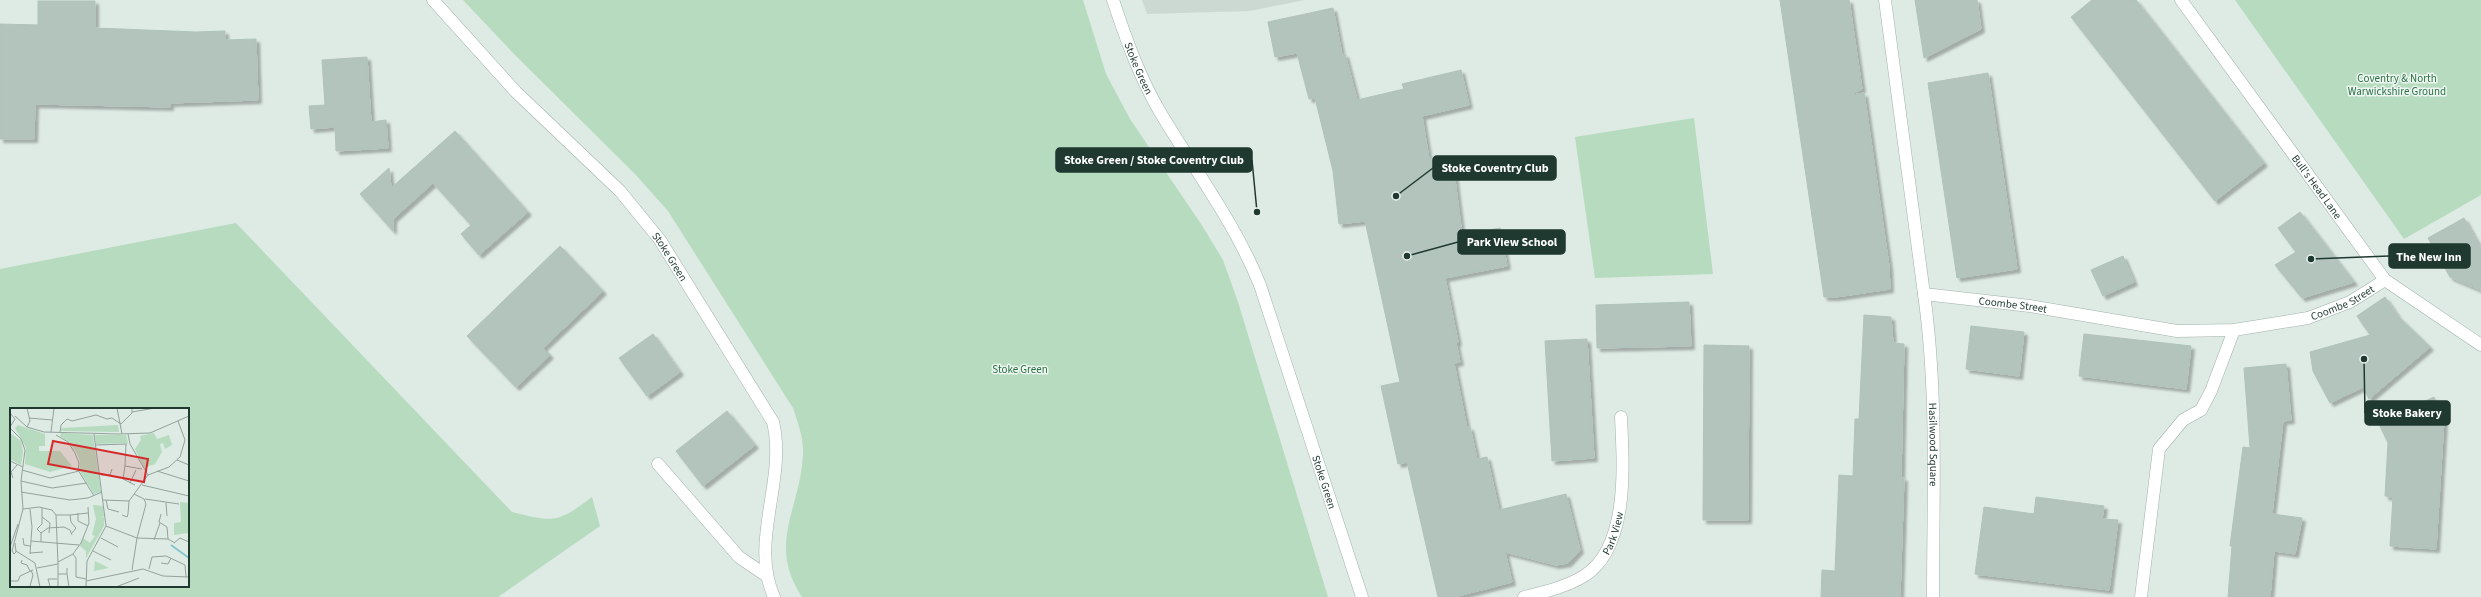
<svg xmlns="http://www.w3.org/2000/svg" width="2481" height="597" font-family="'Source Sans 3',sans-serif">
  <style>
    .built { fill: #ccd9d3 }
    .green { fill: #b6dbbf; fill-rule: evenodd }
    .building { fill: #b3c4bd; stroke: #b0c3bb; filter: url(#shadow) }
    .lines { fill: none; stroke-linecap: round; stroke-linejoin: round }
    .street-casing { stroke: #a1b1ab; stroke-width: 13 }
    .secondary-casing { stroke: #9db5ab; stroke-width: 13 }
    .street { stroke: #fff; stroke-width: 12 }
    .secondary { stroke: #fff; stroke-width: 12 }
    .labels { text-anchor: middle; stroke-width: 3; stroke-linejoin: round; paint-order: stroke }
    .street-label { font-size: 11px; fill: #1f3931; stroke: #eef6f2 }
    .park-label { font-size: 11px; fill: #2a7042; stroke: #eef6f2 }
    .inset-river { fill: none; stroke: #84c7d0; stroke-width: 2 }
    .inset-road { fill: none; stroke: #92a39c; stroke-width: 1 }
    .view { fill: #d62828; fill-opacity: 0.15; stroke: #d62828; stroke-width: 2 }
    .inset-edge { fill: none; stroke: #1f3931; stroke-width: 2 }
    .leader { fill: none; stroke: #1f3931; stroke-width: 1.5 }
    .callout-dot { fill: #1f3931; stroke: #eef6f2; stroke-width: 1.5 }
    .callout { fill: #1f3931; stroke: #1f3931; stroke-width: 1.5 }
    .callout-label { font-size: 12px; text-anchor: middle; font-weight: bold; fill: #fff }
  </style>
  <defs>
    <filter id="shadow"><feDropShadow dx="3.5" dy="3.5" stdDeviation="1" flood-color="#0004"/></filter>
  </defs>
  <rect width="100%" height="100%" fill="#deeae4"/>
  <path class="built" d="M 1142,0 L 1305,0 L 1250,11 L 1147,14 Z"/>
  <g class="green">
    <path d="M 463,0 L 1083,0 L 1106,74 L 1130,119 L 1203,227 L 1223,260 L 1238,302 L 1328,597 L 802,597 C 767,544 800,510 803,455 C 804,439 798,423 793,408 L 668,211 L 635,174 L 514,54 Z"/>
    <path d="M 2235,0 L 2481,0 L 2481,195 L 2404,239 Z"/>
    <path d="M 1694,118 L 1713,274 L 1595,278 L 1575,137 Z"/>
    <path d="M 236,223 L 512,512 C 553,522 557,524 592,497 L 600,526 L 498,597 L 0,597 L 0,269 ZM 11,409 L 188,409 L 188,586 L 11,586 Z"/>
  </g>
  <g class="building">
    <path d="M 1780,0 L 1849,0 L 1862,89 L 1848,96 L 1864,93 L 1889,266 L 1890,289 L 1836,297 L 1824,297 Z"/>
    <path d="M 1915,0 L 1977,0 L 1981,29 L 1924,58 Z"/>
    <path d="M 2092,0 L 2136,0 L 2264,163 L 2215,201 L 2071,17 Z"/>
    <path d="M 38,1 L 95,1 L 95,28 L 196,32 L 225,31 L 225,40 L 256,39 L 258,100 L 170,103 L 170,107 L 35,104 L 34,139 L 0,139 L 0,24 L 38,25 Z"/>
    <path d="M 1333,8 L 1342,55 L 1345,54 L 1357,100 L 1404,89 L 1402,84 L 1461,70 L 1469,105 L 1422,116 L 1429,159 L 1452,156 L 1462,235 L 1500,228 L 1507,266 L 1445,278 L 1458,342 L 1456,343 L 1460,362 L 1454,363 L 1467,428 L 1470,427 L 1477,459 L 1487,457 L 1499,510 L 1566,494 L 1580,550 L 1568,563 L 1556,565 L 1505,552 L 1512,582 L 1454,597 L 1438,597 L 1407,462 L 1398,464 L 1381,386 L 1400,382 L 1365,221 L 1339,224 L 1333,171 L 1315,98 L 1309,99 L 1297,53 L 1275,57 L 1268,22 Z"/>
    <path d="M 367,57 L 371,122 L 386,120 L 388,148 L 336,151 L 335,127 L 311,129 L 309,106 L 325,105 L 322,60 Z"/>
    <path d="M 1988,73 L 2017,269 L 1957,278 L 1928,83 Z"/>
    <path d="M 455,131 L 528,212 L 479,255 L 461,234 L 471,225 L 433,183 L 393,219 L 393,231 L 360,194 L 389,168 L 391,188 Z"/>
    <path d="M 2300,212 L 2354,282 L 2302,298 L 2275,265 L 2296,252 L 2278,228 Z"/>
    <path d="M 2464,218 L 2481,249 L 2481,290 L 2450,277 L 2428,238 Z"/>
    <path d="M 560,246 L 603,291 L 543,348 L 550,355 L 516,387 L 467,336 Z"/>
    <path d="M 2123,256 L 2134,282 L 2103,296 L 2091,270 Z"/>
    <path d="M 2385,297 L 2398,316 L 2430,347 L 2369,399 L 2363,387 L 2330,403 L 2313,371 L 2310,352 L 2370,335 L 2357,316 Z"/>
    <path d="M 1689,302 L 1691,346 L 1597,348 L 1596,305 Z"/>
    <path d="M 1864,315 L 1891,317 L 1893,343 L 1904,344 L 1901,478 L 1904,478 L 1900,597 L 1821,597 L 1822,570 L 1835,571 L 1839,475 L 1853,476 L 1855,419 L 1859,419 Z"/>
    <path d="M 1971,326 L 2024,332 L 2019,376 L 1966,369 Z"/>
    <path d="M 653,334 L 680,372 L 647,396 L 619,358 Z"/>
    <path d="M 2084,334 L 2191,346 L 2186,389 L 2079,376 Z"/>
    <path d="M 1587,339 L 1594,458 L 1552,461 L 1545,341 Z"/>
    <path d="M 1704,345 L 1749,346 L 1748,520 L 1703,520 Z"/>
    <path d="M 2286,364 L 2291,420 L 2283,421 L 2272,514 L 2302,518 L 2295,554 L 2274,551 L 2270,597 L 2228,597 L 2232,546 L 2230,546 L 2243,447 L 2250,448 L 2244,368 Z"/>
    <path d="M 2434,397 L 2444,420 L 2436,549 L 2390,546 L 2393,497 L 2385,496 L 2388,443 L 2378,422 Z"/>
    <path d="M 727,411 L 755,445 L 703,486 L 676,451 Z"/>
    <path d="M 2036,497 L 2104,506 L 2102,519 L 2118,520 L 2109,590 L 1975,574 L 1984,507 L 2034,514 Z"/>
  </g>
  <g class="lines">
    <g class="street-casing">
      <g id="street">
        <path id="s1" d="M 433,0 L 516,92 L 620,191 L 660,240 L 773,422 C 787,480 749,541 774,597"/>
        <path id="s2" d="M 1885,0 L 1924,294 L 2030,306 L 2177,331 L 2234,330 L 2308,318 L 2350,302 L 2385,280"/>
        <path id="s3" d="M 2181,0 L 2385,280 L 2481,345"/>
        <path id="s4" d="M 1924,294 C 1938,393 1933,496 1933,597"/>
        <path d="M 658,464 L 739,557 L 767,576"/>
        <path id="s5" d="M 1524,597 C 1544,592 1566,587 1584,576 C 1630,547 1623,463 1621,417"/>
        <path d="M 2141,597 L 2159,449 L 2183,420 L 2201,410 L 2211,391 L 2234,330"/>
      </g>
    </g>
    <g class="secondary-casing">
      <g id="secondary">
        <path id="s6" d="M 1113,0 C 1126,39 1139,76 1160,112 C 1194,169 1235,223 1260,285 L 1362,597"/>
      </g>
    </g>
    <use href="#street" class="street"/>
    <use href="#secondary" class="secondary"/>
  </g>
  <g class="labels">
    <g class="street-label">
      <text dy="4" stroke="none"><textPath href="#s6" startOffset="73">Stoke Green</textPath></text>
      <text dy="4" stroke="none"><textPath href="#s3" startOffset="231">Bull's Head Lane</textPath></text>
      <text dy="4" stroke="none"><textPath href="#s1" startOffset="350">Stoke Green</textPath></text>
      <text dy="4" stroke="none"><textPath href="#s2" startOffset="722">Coombe Street</textPath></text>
      <text dy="4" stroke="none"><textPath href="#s2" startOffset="386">Coombe Street</textPath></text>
      <text dy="4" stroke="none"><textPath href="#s4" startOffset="151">Hasilwood Square</textPath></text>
      <text dy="4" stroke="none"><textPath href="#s6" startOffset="529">Stoke Green</textPath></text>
      <text dy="4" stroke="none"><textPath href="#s5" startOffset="117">Park View</textPath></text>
    </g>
    <g class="park-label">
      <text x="2397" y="82">Coventry &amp; North<tspan x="2397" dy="13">Warwickshire Ground</tspan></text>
      <text x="1020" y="373">Stoke Green</text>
    </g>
  </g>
  <g transform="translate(10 408)">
    <rect width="179" height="179" fill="#deeae4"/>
    <path d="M 8,17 L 35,26 L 35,38 L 29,38 L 29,43 L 50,43 L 62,58 L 40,64 L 15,56 L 16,40 L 5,20 ZM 108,17 L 109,24 L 51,23 L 52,20 ZM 0,25 L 11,33 L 13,44 L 11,57 L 0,51 ZM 51,25 L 83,27 L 91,84 L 84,86 L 69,62 L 70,54 L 67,46 L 59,34 L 50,28 ZM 144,25 L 147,31 L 159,27 L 162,37 L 155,41 L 153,35 L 150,36 L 152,44 L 145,56 L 134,60 L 125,41 L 131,32 L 130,28 ZM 85,27 L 116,27 L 118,35 L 86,36 ZM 170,94 L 179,95 L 179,128 L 178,125 L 164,127 L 164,115 L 171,114 ZM 83,97 L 93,98 L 94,108 L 89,110 L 94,109 L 94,118 L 76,150 L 76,143 L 70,138 L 73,130 L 80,135 L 85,128 L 82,127 L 86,111 ZM 85,153 L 99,160 L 84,163 Z" fill="#b6dbbf"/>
    <path class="inset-river" d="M 161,137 L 179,150"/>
    <path class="inset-road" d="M 107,0 L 112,26M 122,4 L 145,0M 0,5 L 5,11 L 0,19M 5,8 L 17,19 L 34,24 L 108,26 L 140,25 L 179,8M 19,10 L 42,12M 57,11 L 62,13 L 86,7 L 97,11 L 102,10 L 111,16M 111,16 L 122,5 L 122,0M 17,19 L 20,13 L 17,0M 0,20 L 11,31 L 15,42 L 11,73 L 13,101 L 2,143 L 4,146 L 6,144 L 5,135M 41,24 L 44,0M 50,25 L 51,17 L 57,11M 118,26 L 120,36 L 138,67M 46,27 L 58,34 L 65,45 L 69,55 L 68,62 L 84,88M 116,36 L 115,58 L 132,61M 85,37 L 117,36M 167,52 L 179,57M 0,53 L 13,59M 115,58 L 113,71 L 125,77M 12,62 L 40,70 L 69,63M 147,63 L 179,73M 91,67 L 100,67 L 102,61M 138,67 L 159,59 L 170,49 L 175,32 L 168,13M 3,70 L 1,64 L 7,57M 11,73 L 42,80 L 77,75M 120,75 L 126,62M 132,77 L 179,88M 11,84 L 60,92 L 78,90 L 92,84M 135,91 L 169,96M 93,92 L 119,93 L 138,67M 96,92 L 98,101 L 109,104M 156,95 L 157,108M 13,101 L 29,99 L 42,102 L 46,107 L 48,156M 68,105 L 68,113 L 78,118M 151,106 L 149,114 L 157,119 L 158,131M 46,107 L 60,107M 112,107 L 117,109 L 118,106 L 119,93M 32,109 L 40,115 L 39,125M 96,118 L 127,130 L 158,131 L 165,135M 27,121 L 32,116 L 32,100M 27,121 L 31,125 L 31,134M 31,125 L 38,120 L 54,119 L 60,122 L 62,127M 62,125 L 66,120 L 61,114 L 60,107 L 78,105M 13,130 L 14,137 L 20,138M 91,130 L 108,139M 144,132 L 150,115M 21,133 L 69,137M 164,135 L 170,130 L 179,134M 0,139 L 8,116M 6,143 L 25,155 L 30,179M 83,143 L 101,152M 20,145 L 33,144M 20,146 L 22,119 L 20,101M 63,146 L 66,150 L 66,169 L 76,171M 12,152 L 11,155 L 17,157 L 20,163M 48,154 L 63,146 L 71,135 L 79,115 L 78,99M 151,155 L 158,156 L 161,150M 27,160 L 48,156 L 48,179M 139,161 L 142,149 L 156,148 L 175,157 L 176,169M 122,162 L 127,130 L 136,96 L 134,91 L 124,86M 48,166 L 57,166 L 57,160M 57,166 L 59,179M 0,173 L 8,173 L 10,168 L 23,162M 76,173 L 133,161 L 153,168 L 179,169M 20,178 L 23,167 L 21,162M 40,178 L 38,171 L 47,171M 76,179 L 77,153 L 96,118 L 84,26M 106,179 L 129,170"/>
    <path class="view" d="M 43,33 L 138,51 L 134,74 L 38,56 Z"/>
    <rect width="179" height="179" class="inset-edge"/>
  </g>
  <path class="leader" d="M1257 212L1252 160M1396 196L1433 168M1407 256L1458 242M2311 259L2389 256M2364 359L2365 413"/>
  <g class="callout-dot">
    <circle cx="1257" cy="212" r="4"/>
    <circle cx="1396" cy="196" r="4"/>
    <circle cx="1407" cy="256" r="4"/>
    <circle cx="2311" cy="259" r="4"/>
    <circle cx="2364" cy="359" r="4"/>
  </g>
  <g class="callout">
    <rect x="1056" y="148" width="196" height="24" rx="4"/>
    <rect x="1433" y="156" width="123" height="24" rx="4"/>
    <rect x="1458" y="230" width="107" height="24" rx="4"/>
    <rect x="2389" y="244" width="81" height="24" rx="4"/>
    <rect x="2365" y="401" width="85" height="24" rx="4"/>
  </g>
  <g class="callout-label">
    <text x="1154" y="164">Stoke Green / Stoke Coventry Club</text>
    <text x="1495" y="172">Stoke Coventry Club</text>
    <text x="1512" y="246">Park View School</text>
    <text x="2429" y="261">The New Inn</text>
    <text x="2407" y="417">Stoke Bakery</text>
  </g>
</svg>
